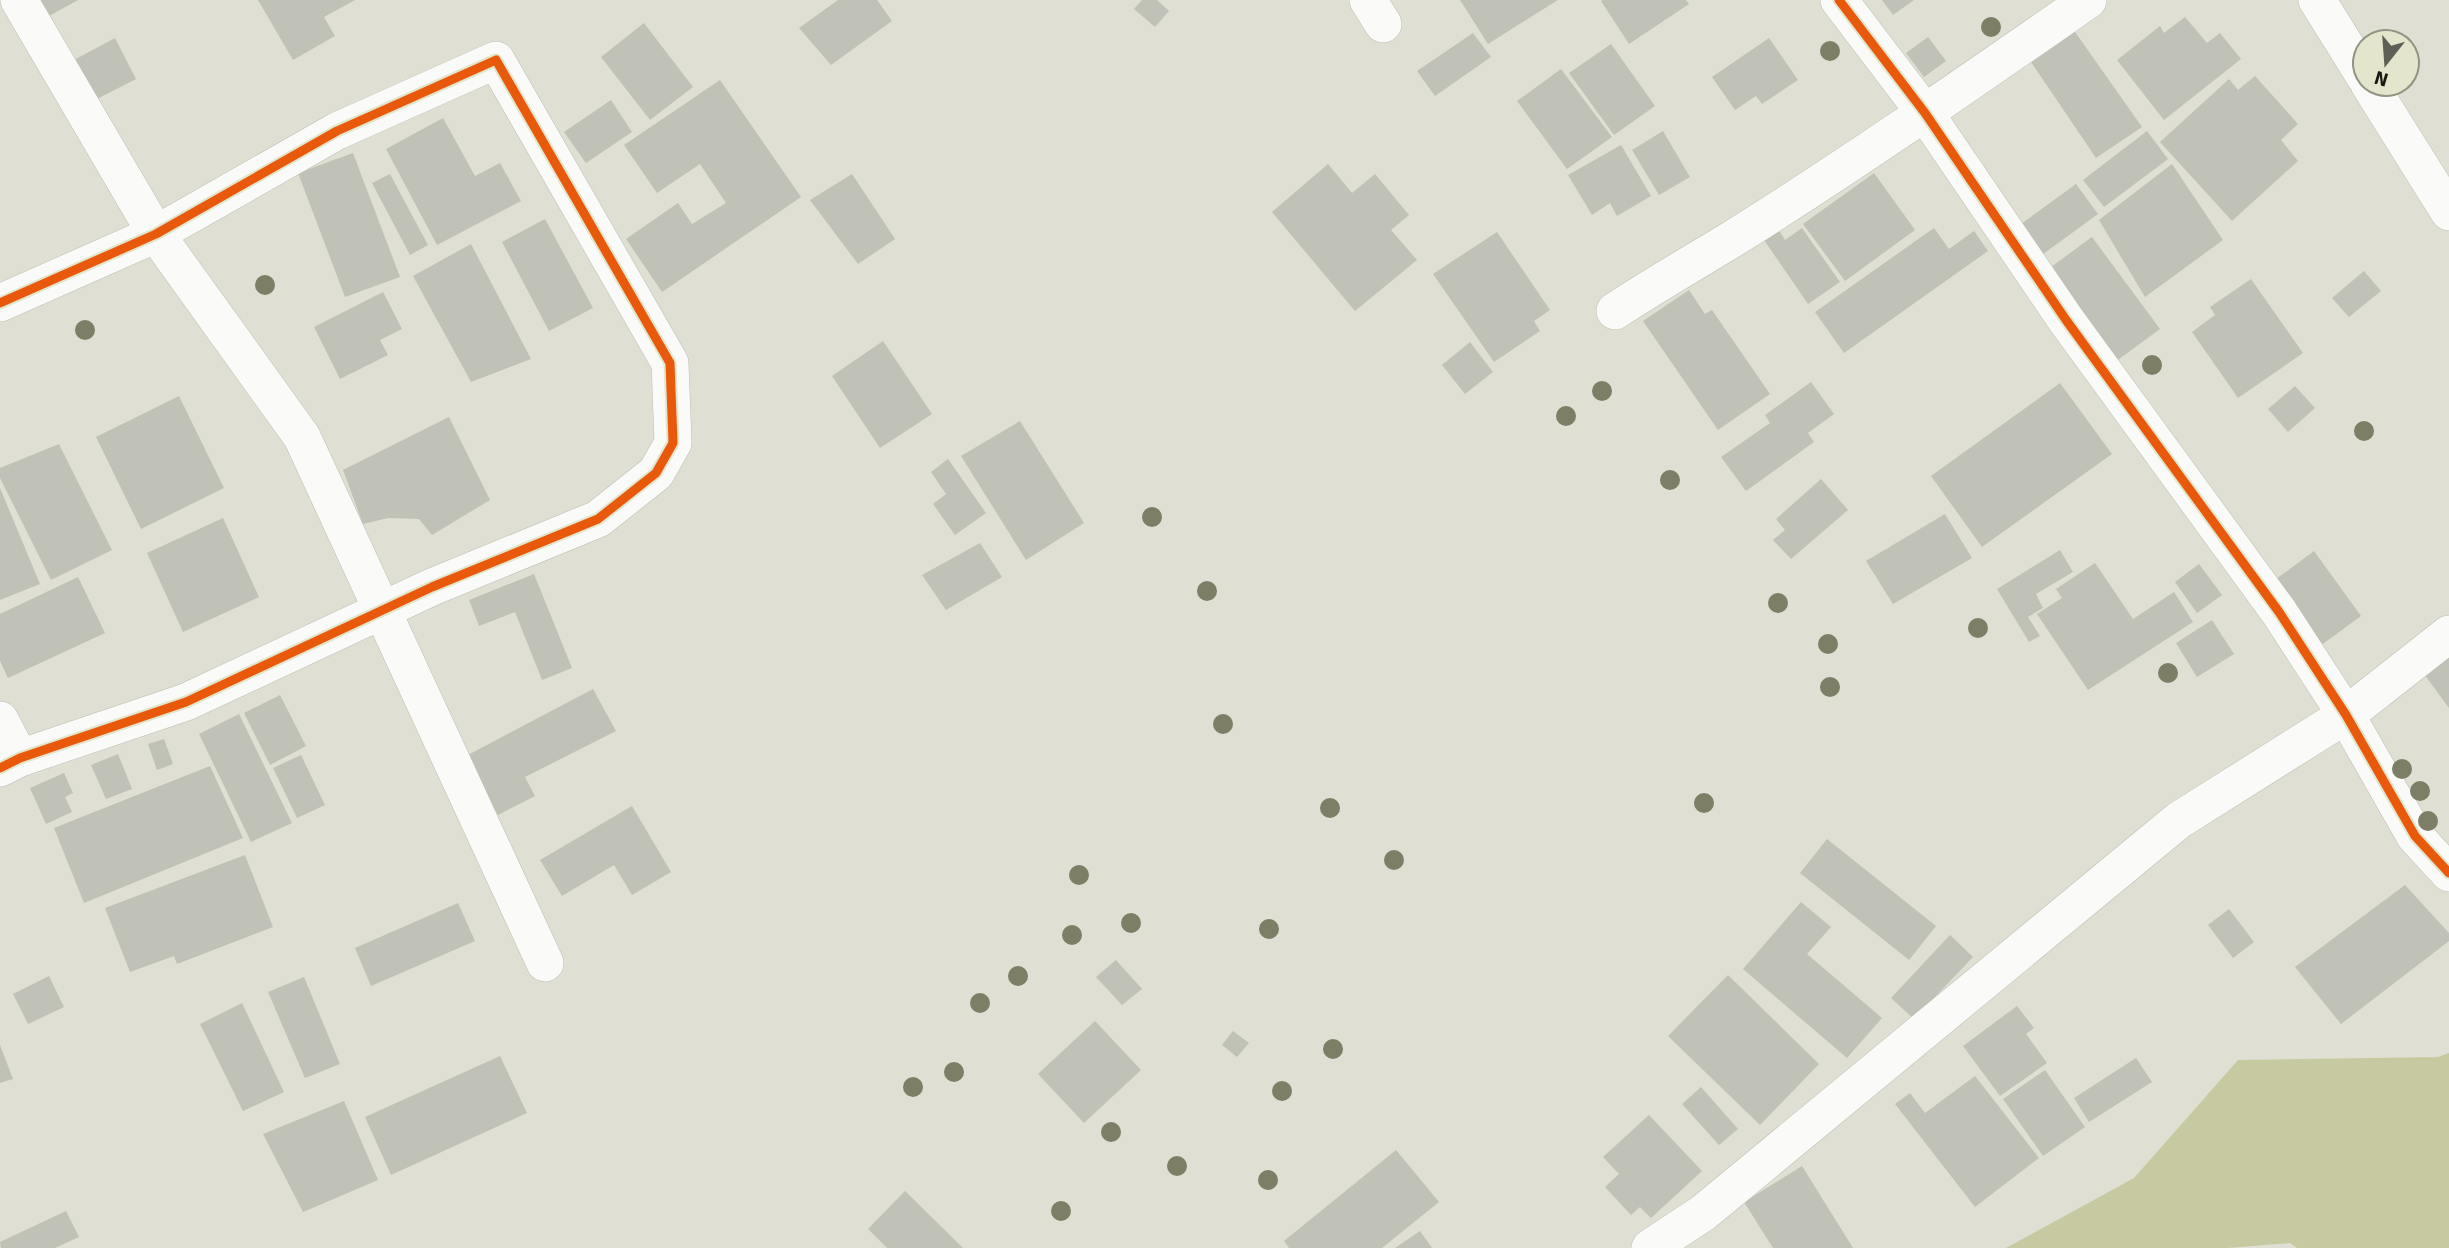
<svg xmlns="http://www.w3.org/2000/svg" width="2449" height="1248" font-family="Signika,sans-serif">
  <style>
    .green { fill: #c7caa0 }
    .building { fill: #c0c1b7 }
    .lines { fill: none; stroke-linecap: round; stroke-linejoin: round }
    .street-casing { stroke: #bdbeb4; stroke-width: 38 }
    .street { stroke: #fafaf8; stroke-width: 37 }
    .cycleway-casing { stroke: #e3e6cd; stroke-width: 13 }
    .cycleway { stroke: #e8590c; stroke-width: 9 }
    .tree { fill: #7c7e66 }
  </style>
  <rect width="100%" height="100%" fill="#dfe0d3"/>
  <path class="green" d="M 2449,1053 L 2449,1248 L 2297,1248 L 2290,1243 L 2227,1248 L 2006,1248 L 2134,1178 L 2238,1060 L 2438,1057 Z"/>
  <g class="building">
    <path d="M 29,0 L 78,0 L 42,20 Z"/>
    <path d="M 258,0 L 355,0 L 324,17 L 335,36 L 293,60 Z"/>
    <path d="M 838,0 L 877,0 L 892,21 L 831,65 L 799,28 Z"/>
    <path d="M 1142,0 L 1157,0 L 1169,11 L 1155,27 L 1134,9 Z"/>
    <path d="M 1460,0 L 1558,0 L 1488,44 Z"/>
    <path d="M 1603,0 L 1686,0 L 1689,4 L 1629,44 L 1601,1 Z"/>
    <path d="M 1882,0 L 1914,0 L 1893,15 Z"/>
    <path d="M 2185,17 L 2207,43 L 2220,33 L 2241,59 L 2164,120 L 2117,60 L 2160,26 L 2164,33 Z"/>
    <path d="M 644,23 L 693,87 L 650,120 L 601,57 Z"/>
    <path d="M 2073,29 L 2142,127 L 2096,158 L 2029,59 Z"/>
    <path d="M 1473,33 L 1491,57 L 1435,96 L 1417,71 Z"/>
    <path d="M 1928,37 L 1946,61 L 1924,77 L 1906,53 Z"/>
    <path d="M 115,38 L 136,79 L 95,100 L 74,60 Z"/>
    <path d="M 1769,38 L 1798,80 L 1762,104 L 1756,96 L 1735,110 L 1712,77 Z"/>
    <path d="M 1611,44 L 1655,106 L 1614,135 L 1569,73 Z"/>
    <path d="M 1561,69 L 1612,137 L 1567,169 L 1517,101 Z"/>
    <path d="M 2255,76 L 2298,124 L 2281,140 L 2298,161 L 2232,221 L 2160,142 L 2229,79 L 2238,90 Z"/>
    <path d="M 720,80 L 801,197 L 662,292 L 626,239 L 678,203 L 692,224 L 726,203 L 700,164 L 657,193 L 624,145 Z"/>
    <path d="M 611,100 L 632,132 L 586,163 L 564,132 Z"/>
    <path d="M 443,118 L 475,176 L 500,163 L 521,201 L 437,245 L 386,149 Z"/>
    <path d="M 1663,131 L 1690,177 L 1659,195 L 1632,150 Z"/>
    <path d="M 2147,131 L 2168,159 L 2104,207 L 2083,180 Z"/>
    <path d="M 1621,145 L 1651,196 L 1617,216 L 1610,203 L 1592,215 L 1568,175 Z"/>
    <path d="M 353,153 L 400,277 L 345,297 L 298,173 Z"/>
    <path d="M 1328,164 L 1352,193 L 1375,174 L 1409,215 L 1391,230 L 1417,260 L 1355,311 L 1272,212 Z"/>
    <path d="M 2172,164 L 2223,240 L 2145,297 L 2099,220 Z"/>
    <path d="M 1874,173 L 1915,230 L 1845,281 L 1803,224 Z"/>
    <path d="M 390,174 L 428,245 L 410,255 L 372,183 Z"/>
    <path d="M 852,174 L 895,239 L 858,264 L 810,200 Z"/>
    <path d="M 2076,184 L 2098,214 L 2039,257 L 2017,227 Z"/>
    <path d="M 545,219 L 593,308 L 549,331 L 502,242 Z"/>
    <path d="M 1802,228 L 1840,282 L 1808,304 L 1764,240 L 1779,230 L 1785,240 Z"/>
    <path d="M 1934,228 L 1949,249 L 1974,231 L 1988,251 L 1844,353 L 1815,312 Z"/>
    <path d="M 1497,232 L 1550,310 L 1534,321 L 1540,331 L 1494,362 L 1433,274 Z"/>
    <path d="M 2092,237 L 2160,329 L 2115,362 L 2047,270 Z"/>
    <path d="M 471,244 L 531,359 L 471,382 L 413,276 Z"/>
    <path d="M 2364,271 L 2381,291 L 2349,317 L 2332,298 Z"/>
    <path d="M 2251,279 L 2303,353 L 2238,398 L 2192,332 L 2215,315 L 2210,307 Z"/>
    <path d="M 1689,290 L 1705,314 L 1712,310 L 1770,394 L 1718,430 L 1643,321 Z"/>
    <path d="M 383,292 L 402,329 L 380,340 L 388,355 L 340,379 L 314,327 Z"/>
    <path d="M 883,341 L 932,414 L 880,448 L 832,376 Z"/>
    <path d="M 1470,342 L 1493,372 L 1465,394 L 1442,365 Z"/>
    <path d="M 1811,382 L 1834,414 L 1808,433 L 1814,442 L 1746,491 L 1721,457 L 1770,423 L 1765,415 Z"/>
    <path d="M 2060,383 L 2112,454 L 1982,547 L 1931,476 Z"/>
    <path d="M 2295,386 L 2315,408 L 2288,432 L 2268,409 Z"/>
    <path d="M 179,396 L 224,488 L 141,529 L 96,437 Z"/>
    <path d="M 449,417 L 490,500 L 432,535 L 419,519 L 388,518 L 363,524 L 343,470 Z"/>
    <path d="M 1020,421 L 1084,523 L 1026,560 L 961,456 Z"/>
    <path d="M 59,444 L 112,550 L 51,580 L 0,478 L 0,468 Z"/>
    <path d="M 948,459 L 986,513 L 955,535 L 933,504 L 946,494 L 931,472 Z"/>
    <path d="M 1821,479 L 1848,510 L 1791,559 L 1773,540 L 1785,530 L 1776,519 Z"/>
    <path d="M 0,488 L 40,584 L 0,600 Z"/>
    <path d="M 1945,514 L 1972,558 L 1893,604 L 1866,561 Z"/>
    <path d="M 223,518 L 259,597 L 183,632 L 147,553 Z"/>
    <path d="M 980,543 L 1002,577 L 946,610 L 922,575 Z"/>
    <path d="M 2060,550 L 2073,572 L 2036,594 L 2043,608 L 2028,617 L 2040,636 L 2029,642 L 1997,589 Z"/>
    <path d="M 2314,551 L 2361,616 L 2320,646 L 2272,582 Z"/>
    <path d="M 2095,563 L 2133,619 L 2174,592 L 2193,622 L 2088,690 L 2037,614 L 2062,598 L 2056,589 Z"/>
    <path d="M 2199,564 L 2222,595 L 2197,613 L 2175,582 Z"/>
    <path d="M 534,574 L 572,668 L 542,680 L 515,612 L 479,626 L 469,600 Z"/>
    <path d="M 78,577 L 105,633 L 8,678 L 0,661 L 0,614 Z"/>
    <path d="M 2212,620 L 2234,654 L 2197,677 L 2176,643 Z"/>
    <path d="M 2449,657 L 2449,708 L 2424,674 Z"/>
    <path d="M 593,689 L 616,731 L 525,777 L 535,796 L 498,815 L 466,756 Z"/>
    <path d="M 280,695 L 306,746 L 270,765 L 244,713 Z"/>
    <path d="M 239,714 L 292,823 L 251,842 L 199,734 Z"/>
    <path d="M 164,739 L 173,764 L 157,770 L 148,744 Z"/>
    <path d="M 118,754 L 132,789 L 106,799 L 91,765 Z"/>
    <path d="M 301,755 L 325,805 L 297,818 L 273,768 Z"/>
    <path d="M 210,766 L 243,838 L 84,903 L 54,828 Z"/>
    <path d="M 64,773 L 73,793 L 65,797 L 72,812 L 46,824 L 30,788 Z"/>
    <path d="M 632,806 L 671,872 L 632,895 L 614,865 L 562,896 L 540,860 Z"/>
    <path d="M 1827,839 L 1936,926 L 1909,960 L 1800,873 Z"/>
    <path d="M 245,855 L 273,927 L 177,964 L 174,956 L 130,972 L 105,908 Z"/>
    <path d="M 2405,885 L 2449,933 L 2449,941 L 2341,1024 L 2295,967 Z"/>
    <path d="M 1801,902 L 1831,927 L 1807,954 L 1882,1018 L 1847,1058 L 1743,969 Z"/>
    <path d="M 458,903 L 475,941 L 371,986 L 355,948 Z"/>
    <path d="M 2229,909 L 2254,942 L 2233,958 L 2208,925 Z"/>
    <path d="M 1950,935 L 1973,957 L 1914,1019 L 1891,998 Z"/>
    <path d="M 1116,960 L 1142,989 L 1122,1005 L 1096,977 Z"/>
    <path d="M 1728,975 L 1819,1064 L 1760,1125 L 1668,1036 Z"/>
    <path d="M 49,976 L 64,1007 L 28,1024 L 13,994 Z"/>
    <path d="M 304,977 L 340,1064 L 305,1078 L 268,992 Z"/>
    <path d="M 242,1003 L 284,1092 L 243,1111 L 200,1024 Z"/>
    <path d="M 2017,1006 L 2034,1028 L 2026,1034 L 2047,1063 L 2000,1096 L 1963,1046 Z"/>
    <path d="M 1095,1021 L 1141,1070 L 1084,1123 L 1038,1074 Z"/>
    <path d="M 1233,1031 L 1249,1043 L 1237,1057 L 1222,1045 Z"/>
    <path d="M 0,1045 L 13,1079 L 0,1083 Z"/>
    <path d="M 500,1056 L 527,1113 L 391,1175 L 365,1117 Z"/>
    <path d="M 2136,1058 L 2152,1082 L 2089,1122 L 2074,1098 Z"/>
    <path d="M 2045,1070 L 2085,1127 L 2043,1156 L 2003,1099 Z"/>
    <path d="M 1975,1076 L 2039,1158 L 1975,1207 L 1895,1104 L 1910,1093 L 1925,1113 Z"/>
    <path d="M 1701,1087 L 1738,1129 L 1719,1145 L 1682,1104 Z"/>
    <path d="M 344,1101 L 378,1180 L 303,1212 L 263,1134 Z"/>
    <path d="M 1649,1115 L 1702,1171 L 1651,1218 L 1640,1207 L 1631,1215 L 1605,1187 L 1619,1174 L 1603,1157 Z"/>
    <path d="M 1396,1150 L 1439,1202 L 1382,1248 L 1289,1248 L 1284,1241 Z"/>
    <path d="M 1802,1166 L 1853,1248 L 1773,1248 L 1744,1202 Z"/>
    <path d="M 905,1191 L 963,1248 L 887,1248 L 868,1229 Z"/>
    <path d="M 66,1211 L 79,1237 L 55,1248 L 1,1248 L 0,1242 Z"/>
    <path d="M 1420,1231 L 1432,1248 L 1395,1248 Z"/>
  </g>
  <g class="lines">
    <g class="street-casing">
      <g id="street">
        <path d="M 19,0 L 156,234 L 302,437 L 545,963"/>
        <path d="M 1368,0 L 1383,24"/>
        <path d="M 1839,0 L 1925,113 L 2066,320 L 2279,612 L 2346,715 L 2415,836 L 2449,873"/>
        <path d="M 2317,0 L 2365,77"/>
        <path d="M 2369,84 L 2449,212"/>
        <path d="M 0,303 L 156,234 L 337,131 L 496,60 L 670,363 L 673,443 L 656,473 L 598,519 L 432,587 L 186,702 L 20,758 L 0,768"/>
        <path d="M 1615,311 C 1653,286 1691,264 1729,241 C 1851,165 1970,82 2088,0"/>
        <path d="M 0,720 L 20,758"/>
        <path d="M 1650,1248 L 1703,1213 L 2179,820 L 2346,715 L 2449,634"/>
      </g>
    </g>
    <use href="#street" class="street"/>
    <g class="cycleway-casing">
      <g id="cycleway">
        <path d="M 1839,0 L 1925,113 L 2066,320 L 2279,612 L 2346,715 L 2415,836 L 2449,873"/>
        <path d="M 0,303 L 156,234 L 337,131 L 496,60 L 670,363 L 673,443 L 656,473 L 598,519 L 432,587 L 186,702 L 20,758 L 0,768"/>
      </g>
    </g>
    <use href="#cycleway" class="cycleway"/>
  </g>
  <g class="tree">
    <circle cx="1991" cy="27" r="10"/>
    <circle cx="1830" cy="51" r="10"/>
    <circle cx="265" cy="285" r="10"/>
    <circle cx="85" cy="330" r="10"/>
    <circle cx="2152" cy="365" r="10"/>
    <circle cx="1602" cy="391" r="10"/>
    <circle cx="1566" cy="416" r="10"/>
    <circle cx="2364" cy="431" r="10"/>
    <circle cx="1670" cy="480" r="10"/>
    <circle cx="1152" cy="517" r="10"/>
    <circle cx="1207" cy="591" r="10"/>
    <circle cx="1778" cy="603" r="10"/>
    <circle cx="1978" cy="628" r="10"/>
    <circle cx="1828" cy="644" r="10"/>
    <circle cx="2168" cy="673" r="10"/>
    <circle cx="1830" cy="687" r="10"/>
    <circle cx="1223" cy="724" r="10"/>
    <circle cx="2402" cy="769" r="10"/>
    <circle cx="2420" cy="791" r="10"/>
    <circle cx="1704" cy="803" r="10"/>
    <circle cx="1330" cy="808" r="10"/>
    <circle cx="2428" cy="821" r="10"/>
    <circle cx="1394" cy="860" r="10"/>
    <circle cx="1079" cy="875" r="10"/>
    <circle cx="1131" cy="923" r="10"/>
    <circle cx="1269" cy="929" r="10"/>
    <circle cx="1072" cy="935" r="10"/>
    <circle cx="1018" cy="976" r="10"/>
    <circle cx="980" cy="1003" r="10"/>
    <circle cx="1333" cy="1049" r="10"/>
    <circle cx="954" cy="1072" r="10"/>
    <circle cx="913" cy="1087" r="10"/>
    <circle cx="1282" cy="1091" r="10"/>
    <circle cx="1111" cy="1132" r="10"/>
    <circle cx="1177" cy="1166" r="10"/>
    <circle cx="1268" cy="1180" r="10"/>
    <circle cx="1061" cy="1211" r="10"/>
  </g>
  <g transform="translate(2386 63) rotate(197)"><circle r="33" fill="#e3e6cd" stroke="#929482" stroke-width="2"/>
  <path d="M0-5L12 26L0 18L-12 26Z" fill="#5e5f55"/>
  <text y="-10" font-size="19" font-weight="bold" text-anchor="middle" fill="#191911">N</text>
  </g>
</svg>
